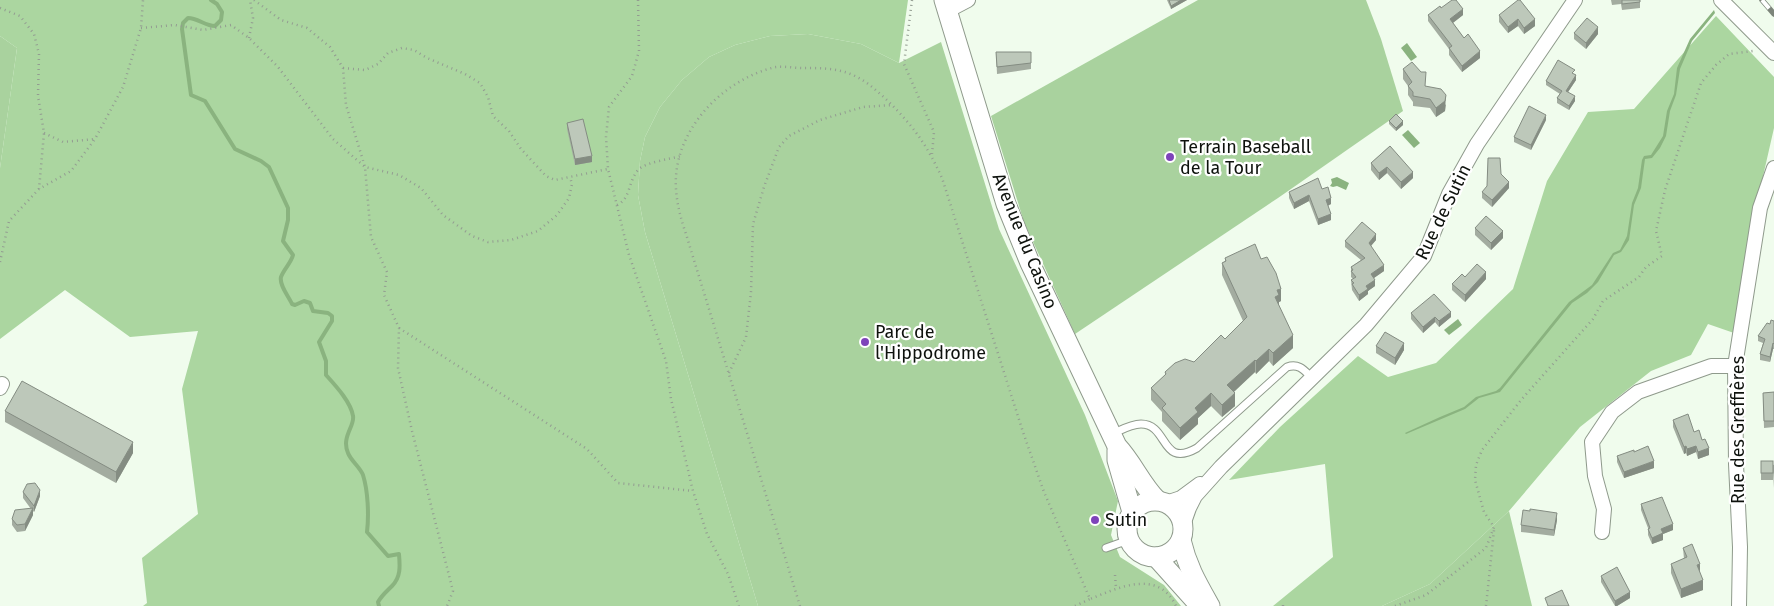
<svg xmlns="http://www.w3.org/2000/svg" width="1774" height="606" font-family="'Fira Sans',sans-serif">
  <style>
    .green { fill: #a9d29e }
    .forest { fill: #abd6a0 }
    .water { fill: #8ab37f }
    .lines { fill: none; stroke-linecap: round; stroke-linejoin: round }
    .stream { stroke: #8ab37f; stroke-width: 4 }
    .lane-casing { stroke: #8f9a8c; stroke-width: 9 }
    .street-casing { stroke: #8f9a8c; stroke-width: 16 }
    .secondary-casing { stroke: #8f9a8c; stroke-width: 21 }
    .path { stroke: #939c91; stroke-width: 2.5; stroke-dasharray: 1 4; stroke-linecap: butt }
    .lane { stroke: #fff; stroke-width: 7 }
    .street { stroke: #fff; stroke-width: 14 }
    .secondary { stroke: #fff; stroke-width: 19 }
    .rail-casing { stroke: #7d857b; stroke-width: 5.5 }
    .rail { stroke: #fff; stroke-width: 4; stroke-dasharray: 11; stroke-linecap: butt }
    .wall { fill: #a3aca0 }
    .shaded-wall { fill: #848c82 }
    .building { fill: #bdc8ba; stroke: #848c82 }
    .poi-dot { fill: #7e43ba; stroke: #fff; stroke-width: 2 }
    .labels { text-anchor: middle; stroke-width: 4.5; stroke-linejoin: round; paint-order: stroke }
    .poi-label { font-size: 18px; fill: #0e120d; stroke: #fff; text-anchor: start }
    .street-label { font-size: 18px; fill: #0e120d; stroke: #fff }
  </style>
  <rect width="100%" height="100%" fill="#f0fced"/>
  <g class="green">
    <path d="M 1198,0 L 1366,0 L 1381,39 L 1403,111 L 1278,198 L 1075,334 L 1024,222 L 991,116 Z"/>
    <path d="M 808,34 L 861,44 L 899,63 L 941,42 L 999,229 L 1085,415 L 1118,501 L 1111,535 L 1120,557 L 1164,585 L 1181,606 L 758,606 L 645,232 L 638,195 L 640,161 L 645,137 L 660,107 L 682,80 L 709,57 L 735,45 L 770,36 Z"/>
    <path d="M 0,36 L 17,48 L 0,168 Z"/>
    <path d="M 1509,511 L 1532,606 L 1382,606 L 1430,584 Z"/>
  </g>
  <g class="forest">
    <path d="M 0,0 L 908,0 L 899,63 L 861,44 L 808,34 L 770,36 L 735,45 L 709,57 L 682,80 L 660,107 L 645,137 L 640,161 L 638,195 L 645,232 L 758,606 L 143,606 L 147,603 L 142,558 L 198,514 L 182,389 L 198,331 L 130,337 L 65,290 L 0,339 L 0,168 L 17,48 L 0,36 Z"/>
    <path d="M 1716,16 L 1774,77 L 1774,128 L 1756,207 L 1734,333 L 1708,324 L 1691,355 L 1651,371 L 1580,427 L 1509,511 L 1430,584 L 1382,606 L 1273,606 L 1333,557 L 1325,464 L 1229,480 L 1280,427 L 1358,356 L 1388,377 L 1436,363 L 1513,289 L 1547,181 L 1588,112 L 1634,109 Z"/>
  </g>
  <g class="water">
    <path d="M 1714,10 L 1715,13 L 1692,41 L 1680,69 L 1676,95 L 1670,111 L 1666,136 L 1660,148 L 1652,158 L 1645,159 L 1641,188 L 1634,205 L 1629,240 L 1621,252 L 1614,255 L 1598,282 L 1587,293 L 1572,303 L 1500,392 L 1479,398 L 1465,409 L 1406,434 L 1405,433 L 1440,417 L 1464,407 L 1476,397 L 1496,391 L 1500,388 L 1569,302 L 1592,285 L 1613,253 L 1620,250 L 1627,236 L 1632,203 L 1638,188 L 1642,160 L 1644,156 L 1651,155 L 1663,136 L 1667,111 L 1674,94 L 1677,68 L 1690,39 Z"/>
    <path d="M 1407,43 L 1417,57 L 1411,61 L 1401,48 Z"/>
    <path d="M 1408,130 L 1420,143 L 1414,148 L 1402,135 Z"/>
    <path d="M 1337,177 L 1349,183 L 1346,190 L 1337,186 L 1333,187 L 1330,186 L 1332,183 L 1331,179 Z"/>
    <path d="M 1458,319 L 1462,325 L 1449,335 L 1444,330 Z"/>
  </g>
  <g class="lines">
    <path class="stream" d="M 211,0 L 217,4 L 222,12 L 221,20 L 215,26 C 205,26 198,18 188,18 L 183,23 L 182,29 L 191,95 L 205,101 L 235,149 L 261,161 L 269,167 L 288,208 L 288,220 L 283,241 L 293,255 C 291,263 284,269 281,277 C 279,285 289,297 292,304 L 295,305 L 304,301 L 310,303 L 313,311 L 328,313 L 332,316 L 332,321 L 319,342 L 326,361 L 326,375 C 335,385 351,402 353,416 C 355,426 341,437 348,453 C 351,461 360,467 363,475 C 368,491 369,515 367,532 L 388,556 L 399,554 C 400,566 401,577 392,586 C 386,592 382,595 378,602 L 379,606"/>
    <g class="lane-casing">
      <g id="lane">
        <path d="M 1112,434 C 1121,430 1131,424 1141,424 C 1169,424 1160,469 1197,448 L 1287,367 C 1299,363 1304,370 1312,378"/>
        <path d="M 1106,548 L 1120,543 L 1130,541"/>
      </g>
    </g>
    <g class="street-casing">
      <g id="street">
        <path d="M 1721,0 L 1774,53"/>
        <path d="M 947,11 L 968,0"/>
        <path d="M 0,388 L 2,384"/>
        <path d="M 1166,503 L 1181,498 L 1200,484"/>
        <path d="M 1183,525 L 1189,508 L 1195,496 L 1221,467 L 1366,325 L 1424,256 L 1449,194 L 1477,144 L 1575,0"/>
        <path d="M 1602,532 L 1604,509 L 1595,476 L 1592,442 L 1612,412 L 1638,392 L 1711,366 L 1735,366"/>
        <path d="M 1739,606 L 1740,547 L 1736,464 L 1735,366 L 1760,208 L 1774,168"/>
      </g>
    </g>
    <g class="secondary-casing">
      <g id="secondary">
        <path d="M 944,0 L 1006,204 L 1030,263 L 1117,446 C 1133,463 1141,484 1157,500"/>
        <path d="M 1117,450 L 1117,460 L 1132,512"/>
        <circle cx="1155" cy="529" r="28"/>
        <path d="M 1181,540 C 1187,566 1197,583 1210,606"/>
        <path d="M 1156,557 L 1200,606"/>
      </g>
    </g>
    <g class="path">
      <path d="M 254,0 L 281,20 L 307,28 L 330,47 L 343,68 L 346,105 L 365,167 L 371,237 L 387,272 L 384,295 L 399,328 L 398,368 L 412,431 L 453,591 L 447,606"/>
      <path d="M 638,0 L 639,51 L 632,76 L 609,107 L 606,137 L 608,169 L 629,255 L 666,361 L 671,399 L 693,491 L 707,534 L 728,574 L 739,606"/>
      <path d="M 912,0 L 904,64 L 934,132 L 932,154"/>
      <path d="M 0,8 L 20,16 L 34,34 L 39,54 L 38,96 L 44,133 L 39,189"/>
      <path d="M 141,28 L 175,25 L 203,30 L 231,25 L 249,38 L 278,67 L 333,139 L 365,167 L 399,175 L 421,188 L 443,215 L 472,236 L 488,242 L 511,240 L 538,231 L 557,215 L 569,198 L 572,184 L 570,177"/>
      <path d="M 249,38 L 253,18 L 250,0"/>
      <path d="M 343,68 L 365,70 L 378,64 L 388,53 L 402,48 L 414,50 L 427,58 L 465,74 L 480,83 L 488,97 L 493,116 L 509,131 L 521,149 L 546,176 L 555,180 L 608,169"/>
      <path d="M 44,133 L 63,142 L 95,139"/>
      <path d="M 617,205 C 631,199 628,180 639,169 C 647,162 670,159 681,156"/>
      <path d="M 0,262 L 9,221 L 39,189 L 71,171 L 95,139 L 123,87 L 141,28 L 143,0"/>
      <path d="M 399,328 L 587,449 L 618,483 L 693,491"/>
      <path d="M 729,373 L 746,337 L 751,292 L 753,224 L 764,187 L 779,147 L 789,136 L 820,120 L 863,107 L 892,105"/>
      <path d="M 1115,575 L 1116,588"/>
      <path d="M 800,606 L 686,234 C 681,219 677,205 676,189 C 672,132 722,79 776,67 C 784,66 794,68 803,68 C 820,68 839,68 855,76 C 868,82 878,92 888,101 C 914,127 927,145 942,178 L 1023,432 L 1044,492 L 1090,599 C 1118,588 1158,568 1176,606"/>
      <path d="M 1075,606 L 1090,599"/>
      <path d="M 1283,606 L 1283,601"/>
      <path d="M 1395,606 L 1426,595 L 1486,548 L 1494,527 L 1484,512 L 1475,480 L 1476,465 L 1482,450 L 1521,400 L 1593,319 L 1603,301 L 1639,277 L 1646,267 L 1662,256 L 1656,231 L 1665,190 L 1701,83 L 1716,65 L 1729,54 L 1753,51"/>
      <path d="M 1486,606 L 1494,530"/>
    </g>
    <use href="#lane" class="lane"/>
    <use href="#street" class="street"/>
    <use href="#secondary" class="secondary"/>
    <g class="rail-casing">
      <path id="rail" d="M 1762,0 L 1774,14"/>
    </g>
    <use href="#rail" class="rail"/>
  </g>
  <g class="wall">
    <path d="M 1167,0 L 1187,0 L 1171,9 Z"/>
    <path d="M 1611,0 L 1640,0 L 1640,8 L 1622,10 L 1621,4 L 1612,5 Z"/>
    <path d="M 1441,8 L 1463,15 L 1453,23 L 1464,38 L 1480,58 L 1462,72 L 1449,55 L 1449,49 L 1428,21 L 1428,15 Z"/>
    <path d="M 1499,15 L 1535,19 L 1535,26 L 1524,34 L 1518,26 L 1508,33 L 1499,22 Z"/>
    <path d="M 1574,33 L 1598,34 L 1586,49 L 1574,39 Z"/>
    <path d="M 996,52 L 1031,63 L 1031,69 L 997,74 Z"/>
    <path d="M 1403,69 L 1425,86 L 1446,105 L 1445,111 L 1436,117 L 1430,108 L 1413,106 L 1413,102 L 1408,95 L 1408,86 L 1403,79 Z"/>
    <path d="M 1575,74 L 1576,80 L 1568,92 L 1575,101 L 1569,110 L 1557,103 L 1557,98 L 1560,94 L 1546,85 L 1546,81 Z"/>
    <path d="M 1546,120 L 1531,150 L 1514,142 L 1514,137 Z"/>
    <path d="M 1389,121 L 1403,125 L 1396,131 L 1389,124 Z"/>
    <path d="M 567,123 L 592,162 L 575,165 L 567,129 Z"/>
    <path d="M 1390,146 L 1413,178 L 1401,189 L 1387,173 L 1379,180 L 1371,170 L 1371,163 Z"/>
    <path d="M 1509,188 L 1492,207 L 1482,198 L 1482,192 Z"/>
    <path d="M 1322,189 L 1331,204 L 1328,206 L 1331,220 L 1318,225 L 1309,201 L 1294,209 L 1289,198 L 1289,192 Z"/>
    <path d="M 1475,228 L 1503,238 L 1491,250 L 1475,235 Z"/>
    <path d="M 1376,240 L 1371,246 L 1384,271 L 1374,278 L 1375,286 L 1368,291 L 1368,294 L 1359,301 L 1352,290 L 1351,280 L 1353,279 L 1351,277 L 1351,267 L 1361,260 L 1345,247 L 1345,241 Z"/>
    <path d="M 1225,258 L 1281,301 L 1279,302 L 1279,306 L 1293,348 L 1273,366 L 1269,361 L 1256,374 L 1255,372 L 1234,392 L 1235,406 L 1222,417 L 1211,406 L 1198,418 L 1198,424 L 1180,440 L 1162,421 L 1162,412 L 1151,400 L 1151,388 L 1165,375 L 1165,372 L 1194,362 L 1225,339 L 1243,321 L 1222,275 L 1222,263 L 1225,261 Z"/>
    <path d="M 1465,277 L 1486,279 L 1465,302 L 1452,290 L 1452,284 Z"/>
    <path d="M 1411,313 L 1451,317 L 1439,327 L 1435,322 L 1423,333 L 1411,319 Z"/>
    <path d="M 1774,321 L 1774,349 L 1773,349 L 1770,362 L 1760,360 L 1760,354 L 1763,343 L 1758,341 L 1758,336 L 1770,324 Z"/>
    <path d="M 1376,346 L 1404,350 L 1395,365 L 1376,353 Z"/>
    <path d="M 1774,392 L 1774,427 L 1764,428 L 1763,393 Z"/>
    <path d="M 5,411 L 133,453 L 116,483 L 5,422 Z"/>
    <path d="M 1673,420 L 1694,432 L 1709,455 L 1698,459 L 1696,452 L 1687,456 L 1686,453 L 1684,454 L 1673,427 Z"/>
    <path d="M 1617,456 L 1654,468 L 1624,478 L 1617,462 Z"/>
    <path d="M 1761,461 L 1774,465 L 1774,488 L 1773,471 L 1773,480 L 1761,480 Z"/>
    <path d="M 23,492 L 40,496 L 34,512 L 33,511 L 33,515 L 25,531 L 17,532 L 12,525 L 12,519 L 31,509 L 23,498 Z"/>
    <path d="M 1641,504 L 1673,530 L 1663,534 L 1663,540 L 1652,544 L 1648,535 L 1648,528 L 1641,510 Z"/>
    <path d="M 1557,520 L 1554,536 L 1521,532 L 1521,525 Z"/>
    <path d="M 1683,548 L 1700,573 L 1703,590 L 1681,598 L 1671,573 L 1671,564 L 1684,559 Z"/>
    <path d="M 1601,576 L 1630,598 L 1617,606 L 1615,606 L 1601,582 Z"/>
  </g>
  <g class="shaded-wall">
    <path d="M 1181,0 L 1187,0 L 1171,9 L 1171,6 Z"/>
    <path d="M 1463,9 L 1463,15 L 1450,25 L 1450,19 Z"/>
    <path d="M 1518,19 L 1518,26 L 1508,33 L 1508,27 Z"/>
    <path d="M 1535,19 L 1535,26 L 1524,34 L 1524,28 Z"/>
    <path d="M 1598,27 L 1598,34 L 1586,49 L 1586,43 Z"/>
    <path d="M 1480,51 L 1480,58 L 1462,72 L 1462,66 Z"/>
    <path d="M 1576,75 L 1576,80 L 1566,95 L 1566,91 Z"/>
    <path d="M 1446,95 L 1445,111 L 1436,117 L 1436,108 Z"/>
    <path d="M 1575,96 L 1575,101 L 1569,110 L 1569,106 Z"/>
    <path d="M 1546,115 L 1546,120 L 1531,150 L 1531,145 Z"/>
    <path d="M 1403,121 L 1403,125 L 1396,131 L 1396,128 Z"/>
    <path d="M 592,156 L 592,162 L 575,165 L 575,159 Z"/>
    <path d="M 1387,167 L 1387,173 L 1379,180 L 1379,173 Z"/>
    <path d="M 1413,172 L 1413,178 L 1401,189 L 1401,182 Z"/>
    <path d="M 1509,182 L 1509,188 L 1492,207 L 1492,200 Z"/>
    <path d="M 1309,195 L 1309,201 L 1294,209 L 1294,203 Z"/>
    <path d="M 1331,198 L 1331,204 L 1326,206 L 1326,200 Z"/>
    <path d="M 1331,214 L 1331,220 L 1318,225 L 1318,219 Z"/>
    <path d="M 1503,231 L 1503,238 L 1491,250 L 1491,243 Z"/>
    <path d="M 1376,234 L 1376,240 L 1369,248 L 1369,243 Z"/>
    <path d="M 1384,265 L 1384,271 L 1371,280 L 1371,274 Z"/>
    <path d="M 1486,272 L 1486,279 L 1465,302 L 1465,295 Z"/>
    <path d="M 1375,280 L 1375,286 L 1368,291 L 1368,294 L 1359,301 L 1359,295 L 1366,286 Z"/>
    <path d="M 1281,289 L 1281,301 L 1279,302 L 1279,308 L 1275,297 L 1277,290 Z"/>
    <path d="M 1451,312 L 1451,317 L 1439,327 L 1439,321 Z"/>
    <path d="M 1435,317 L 1435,322 L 1423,333 L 1423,327 Z"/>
    <path d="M 1293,335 L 1293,348 L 1273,366 L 1273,353 Z"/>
    <path d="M 1404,343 L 1404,350 L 1395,365 L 1395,358 Z"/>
    <path d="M 1773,343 L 1773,349 L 1770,362 L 1770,357 Z"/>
    <path d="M 1269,349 L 1269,361 L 1256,374 L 1256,361 Z"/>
    <path d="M 1255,360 L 1255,372 L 1227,398 L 1227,385 Z"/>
    <path d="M 1211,393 L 1211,406 L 1198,418 L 1198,424 L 1180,440 L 1180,428 L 1195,408 Z"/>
    <path d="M 1235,393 L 1235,406 L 1222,417 L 1222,405 Z"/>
    <path d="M 133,442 L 133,453 L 116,483 L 116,472 Z"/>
    <path d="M 1686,446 L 1686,453 L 1684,454 L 1684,447 Z"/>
    <path d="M 1696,446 L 1696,452 L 1687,456 L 1687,449 Z"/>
    <path d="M 1709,448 L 1709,455 L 1698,459 L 1698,452 Z"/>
    <path d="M 1654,461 L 1654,468 L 1624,478 L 1624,472 Z"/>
    <path d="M 40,490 L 40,496 L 34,512 L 34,506 Z"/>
    <path d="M 33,508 L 33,515 L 25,531 L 25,524 Z"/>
    <path d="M 1557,513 L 1557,520 L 1554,536 L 1554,530 Z"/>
    <path d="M 1673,524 L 1673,530 L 1663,534 L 1663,540 L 1652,544 L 1652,538 L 1661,529 Z"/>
    <path d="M 1700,564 L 1700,573 L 1697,565 Z"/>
    <path d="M 1703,580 L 1703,590 L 1681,598 L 1681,589 Z"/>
    <path d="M 1630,592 L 1630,598 L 1617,606 L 1615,606 L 1615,601 Z"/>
  </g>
  <g class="building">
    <path d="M 1169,0 L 1181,0 L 1171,6 Z"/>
    <path d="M 1452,0 L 1456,0 L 1463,9 L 1450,19 L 1464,38 L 1468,34 L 1480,51 L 1462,66 L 1449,48 L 1452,46 L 1428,15 L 1440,6 L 1441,8 Z"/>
    <path d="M 1518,0 L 1520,0 L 1535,19 L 1524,28 L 1518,19 L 1508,27 L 1499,15 Z"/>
    <path d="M 1622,0 L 1640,0 L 1640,2 L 1622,4 Z"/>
    <path d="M 1587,18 L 1598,27 L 1586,43 L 1574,33 Z"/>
    <path d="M 996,52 L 1031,52 L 1031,63 L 997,67 Z"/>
    <path d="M 1558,60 L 1575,70 L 1572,73 L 1576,75 L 1566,91 L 1575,96 L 1569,106 L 1557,98 L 1562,91 L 1546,81 Z"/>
    <path d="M 1412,62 L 1421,72 L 1426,72 L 1425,86 L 1441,89 L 1446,95 L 1445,101 L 1436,108 L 1430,99 L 1413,96 L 1413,92 L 1408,86 L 1412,82 L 1403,69 Z"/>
    <path d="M 1529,106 L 1546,115 L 1531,145 L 1514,137 Z"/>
    <path d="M 1396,114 L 1403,121 L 1396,128 L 1389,121 Z"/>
    <path d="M 583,119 L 592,156 L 575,159 L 567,123 Z"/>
    <path d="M 1390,146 L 1413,172 L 1401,182 L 1387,167 L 1379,173 L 1371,163 Z"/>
    <path d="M 1488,158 L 1500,158 L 1501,174 L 1509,182 L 1492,200 L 1482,192 L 1487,186 Z"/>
    <path d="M 1318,178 L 1322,189 L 1328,187 L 1331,198 L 1326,200 L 1331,214 L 1318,219 L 1309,195 L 1294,203 L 1289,192 Z"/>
    <path d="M 1486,216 L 1503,231 L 1491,243 L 1475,228 Z"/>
    <path d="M 1362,222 L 1376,234 L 1369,243 L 1384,265 L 1371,274 L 1375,280 L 1366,286 L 1368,289 L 1359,295 L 1352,284 L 1354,283 L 1351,280 L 1356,277 L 1351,271 L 1353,270 L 1351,267 L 1365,258 L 1345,241 Z"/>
    <path d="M 1255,244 L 1261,259 L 1267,257 L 1276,273 L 1281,289 L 1277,290 L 1279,295 L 1275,297 L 1293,335 L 1273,353 L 1269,349 L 1256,361 L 1255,360 L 1227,385 L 1235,393 L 1222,405 L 1211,393 L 1195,408 L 1198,412 L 1180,428 L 1162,408 L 1166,404 L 1151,388 L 1166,374 L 1165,372 L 1175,363 L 1185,359 L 1194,362 L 1221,335 L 1225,339 L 1247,317 L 1222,263 L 1226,261 L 1225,258 Z"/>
    <path d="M 1477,264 L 1486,272 L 1465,295 L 1452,284 L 1462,274 L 1465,277 Z"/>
    <path d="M 1434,294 L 1451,312 L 1439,321 L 1435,317 L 1423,327 L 1411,313 Z"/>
    <path d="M 1771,320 L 1774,321 L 1774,344 L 1773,343 L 1770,357 L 1760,354 L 1765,339 L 1758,336 L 1767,323 L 1770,324 Z"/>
    <path d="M 1385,332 L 1404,343 L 1395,358 L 1376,346 Z"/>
    <path d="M 22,381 L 133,442 L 116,472 L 5,411 Z"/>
    <path d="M 1774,392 L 1774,421 L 1764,421 L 1763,393 Z"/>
    <path d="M 1688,414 L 1694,432 L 1699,430 L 1702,440 L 1705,439 L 1709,448 L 1698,452 L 1696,446 L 1687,449 L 1686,446 L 1684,447 L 1673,420 Z"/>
    <path d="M 1648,446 L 1654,461 L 1624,472 L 1617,456 L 1634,450 L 1634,452 Z"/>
    <rect x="1761" y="461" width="12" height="12"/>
    <path d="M 35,483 L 40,490 L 34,506 L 23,492 L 27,484 Z"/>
    <path d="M 1662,497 L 1673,524 L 1661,529 L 1663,533 L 1652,538 L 1648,529 L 1650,528 L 1641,504 Z"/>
    <path d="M 33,508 L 25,524 L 17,525 L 12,519 L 15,510 Z"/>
    <path d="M 1530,509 L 1557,513 L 1554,530 L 1521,525 L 1523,510 L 1530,511 Z"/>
    <path d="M 1692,544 L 1700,564 L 1697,565 L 1703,580 L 1681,589 L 1671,564 L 1687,557 L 1683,548 Z"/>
    <path d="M 1617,567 L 1630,592 L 1615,601 L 1601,576 Z"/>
    <path d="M 1562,590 L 1569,606 L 1548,606 L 1545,598 Z"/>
  </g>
  <g class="poi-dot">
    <circle cx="1170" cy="157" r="5"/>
    <circle cx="865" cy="342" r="5"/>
    <circle cx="1095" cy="520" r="5"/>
  </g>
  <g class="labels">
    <g class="poi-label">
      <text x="1180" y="153">Terrain Baseball<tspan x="1180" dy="21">de la Tour</tspan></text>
      <text x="875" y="338">Parc de<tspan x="875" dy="21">l'Hippodrome</tspan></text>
      <text x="1105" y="526">Sutin</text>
    </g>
    <g class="street-label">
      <text transform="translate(1443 212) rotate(-64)" y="6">Rue de Sutin</text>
      <text transform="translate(1025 241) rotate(68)" y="6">Avenue du Casino</text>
      <text transform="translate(1738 430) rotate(-90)" y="6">Rue des Greffières</text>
    </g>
  </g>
</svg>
